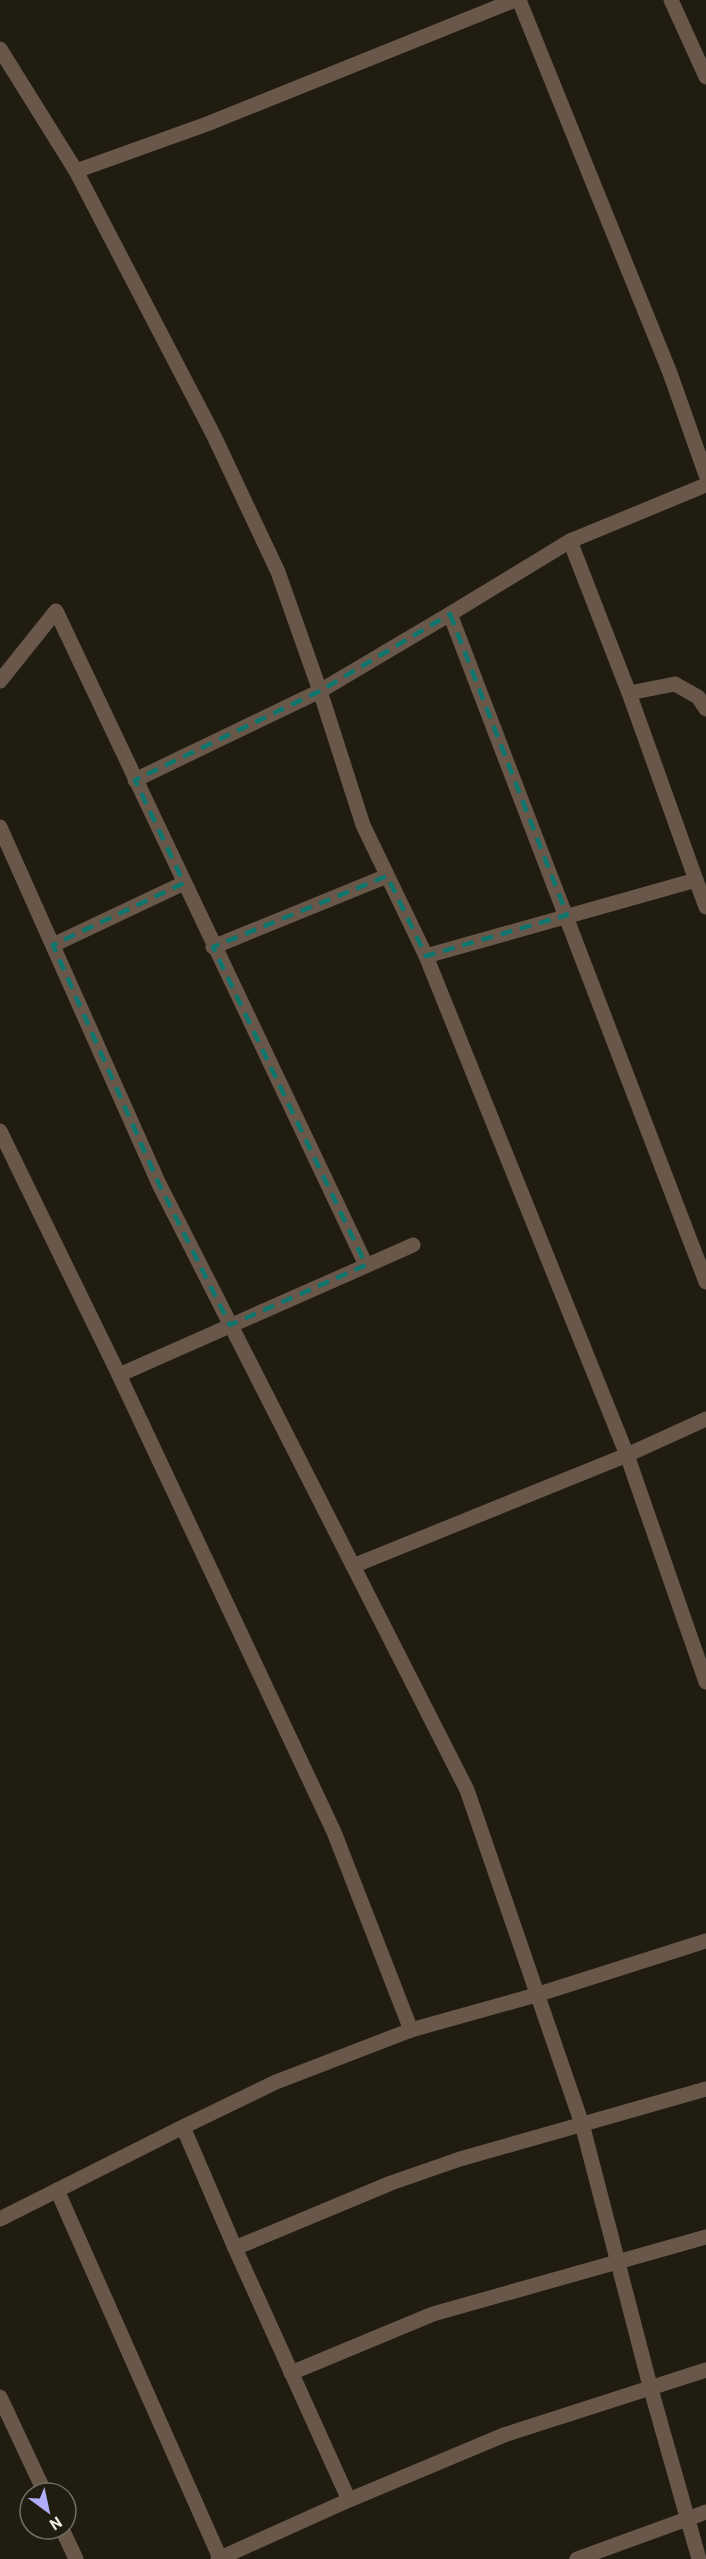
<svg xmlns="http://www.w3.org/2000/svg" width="706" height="2559" font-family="Barlow,sans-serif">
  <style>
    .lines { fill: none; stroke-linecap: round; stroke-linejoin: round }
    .minor { stroke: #69574a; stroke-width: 15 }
    .marked { fill: none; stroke: #0f766e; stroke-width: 4.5; stroke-dasharray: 12 8; stroke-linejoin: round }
  </style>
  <rect width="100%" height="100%" fill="#201c10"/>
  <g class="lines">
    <g class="minor">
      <path d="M 519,0 L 670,373 L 706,475"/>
      <path d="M 671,0 L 706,77"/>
      <path d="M 0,49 L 76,171 L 214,436 L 278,572 L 320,691 L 363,825 L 426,956 L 627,1455 L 706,1682"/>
      <path d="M 76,171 L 207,124 L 515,0"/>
      <path d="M 570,541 L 629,693 L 696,880"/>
      <path d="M 450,614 L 570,541 L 706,485"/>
      <path d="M 0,681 L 56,611 L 366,1265"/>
      <path d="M 629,693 L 675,684 L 698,697 L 706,709"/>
      <path d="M 135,780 L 320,691 L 450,614 L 706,1282"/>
      <path d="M 0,827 L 159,1184 L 467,1790 L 582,2124 L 650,2386 L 699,2559"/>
      <path d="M 53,945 L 184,883"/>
      <path d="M 213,947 L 387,876"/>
      <path d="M 426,956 L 696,880 L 706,907"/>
      <path d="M 0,1131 L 119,1375 L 413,1245"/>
      <path d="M 119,1375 L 334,1832 L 411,2030"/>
      <path d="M 353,1566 L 627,1455 L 706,1419"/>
      <path d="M 183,2127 L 276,2082 L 411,2030 L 536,1995 L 706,1941"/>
      <path d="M 57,2190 L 220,2558"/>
      <path d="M 0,2219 L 183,2127 L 235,2248 L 391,2183 L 460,2159 L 706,2089"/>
      <path d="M 235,2248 L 349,2500"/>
      <path d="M 291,2373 L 433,2314 L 706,2237"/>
      <path d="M 0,2397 L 45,2493"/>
      <path d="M 62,2529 L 76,2559"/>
      <path d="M 218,2559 L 349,2500 L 504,2435 L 706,2370"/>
      <path d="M 577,2559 L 706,2512"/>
    </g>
  </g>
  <path class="marked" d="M 450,614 L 567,915 L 426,956 L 387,876 L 213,947 L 366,1265 L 230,1325 L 159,1184 L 53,945 L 184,883 L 135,780 L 320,691 Z"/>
  <g transform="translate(48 2511) rotate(147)"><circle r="28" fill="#201c10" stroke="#726e64" stroke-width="1.5"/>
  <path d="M0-4.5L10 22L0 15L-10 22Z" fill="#b0aefa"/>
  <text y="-9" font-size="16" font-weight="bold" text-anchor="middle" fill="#edeae2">N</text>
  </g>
</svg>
